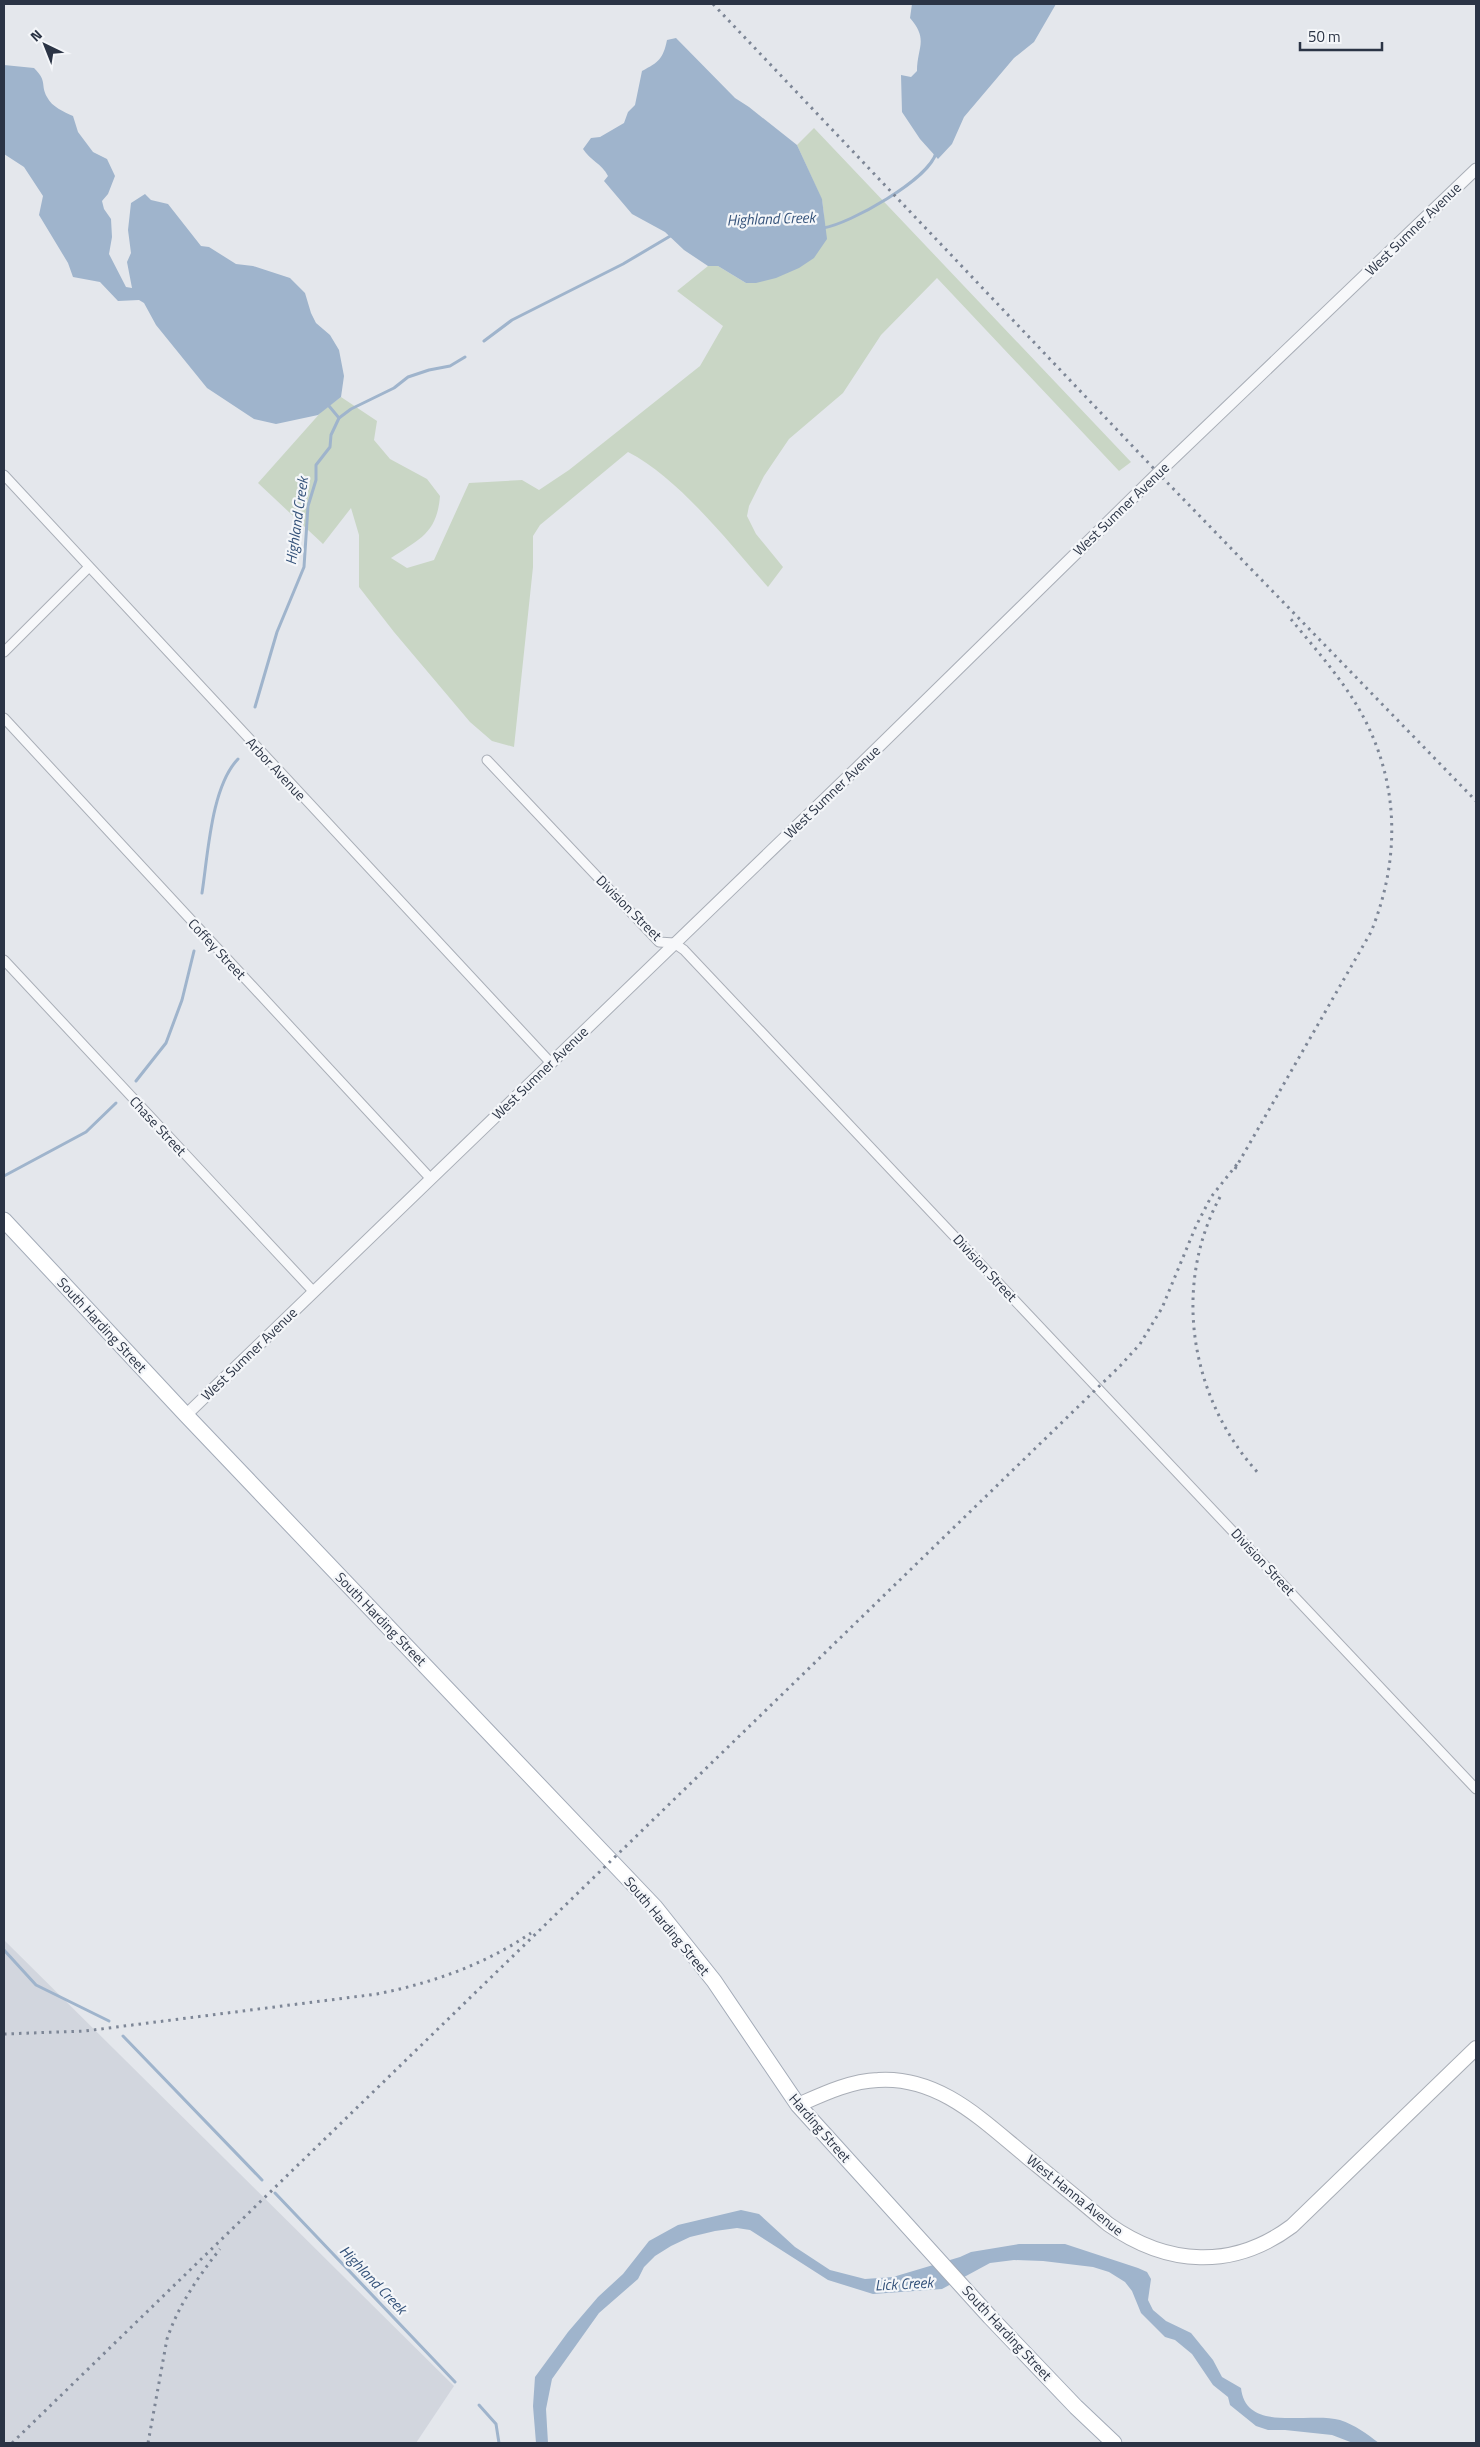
<svg xmlns="http://www.w3.org/2000/svg" width="1480" height="2447" font-family="'Titillium Web',sans-serif">
  <style>
    .built { fill: #d2d6de }
    .green { fill: #c9d6c5 }
    .water { fill: #9fb4cc }
    .lines { fill: none; stroke-linecap: round; stroke-linejoin: round }
    .stream { stroke: #9fb4cc; stroke-width: 3 }
    .minor-casing { stroke: #a9aeb7; stroke-width: 11 }
    .tertiary-casing { stroke: #a9aeb7; stroke-width: 13 }
    .secondary-casing { stroke: #a9aeb7; stroke-width: 16 }
    .primary-casing { stroke: #a3abb8; stroke-width: 17 }
    .minor { stroke: #f7f8fa; stroke-width: 9 }
    .tertiary { stroke: #f7f8fa; stroke-width: 11 }
    .secondary { stroke: #fff; stroke-width: 14 }
    .primary { stroke: #fff; stroke-width: 15 }
    .rail { stroke: #7d8696; stroke-width: 3; stroke-dasharray: 2.5 5; stroke-linecap: butt }
    .labels { text-anchor: middle; stroke-width: 4.5; stroke-linejoin: round; paint-order: stroke }
    .street-label { font-size: 14px; fill: #2b3445; stroke: #f4f6f9 }
    .water-label { font-size: 15px; font-style: italic; fill: #34527a; stroke: #f4f6f9 }
  </style>
  <rect width="100%" height="100%" fill="#e4e7ec"/>
  <path class="built" d="M 4,1940 L 454,2386 L 416,2443 L 4,2443 Z"/>
  <path class="green" d="M 814,128 L 1131,462 L 1119,471 L 937,278 L 881,335 L 843,393 L 789,439 L 764,476 L 749,506 L 747,516 L 756,534 L 783,567 L 768,587 C 730,544 679,478 628,452 L 540,525 L 533,536 L 533,567 L 514,747 L 492,741 L 470,722 L 394,632 L 359,587 L 359,535 L 351,508 L 323,544 L 258,483 L 322,411 L 341,397 L 377,421 L 374,440 L 390,459 L 427,479 L 440,496 C 437,533 420,539 391,558 L 407,568 L 434,560 L 469,483 L 522,480 L 539,490 L 569,470 L 700,366 L 723,326 L 677,291 L 708,266 L 718,266 L 746,283 L 824,215 L 822,200 L 797,145 Z"/>
  <g class="water">
    <path d="M 912,4 L 1056,4 L 1034,42 L 1014,58 L 964,117 L 952,144 L 938,159 L 920,139 L 902,112 L 901,75 L 911,77 L 917,71 C 917,47 929,40 910,18 Z"/>
    <path d="M 676,38 L 735,98 L 749,107 L 797,145 L 822,199 L 827,239 L 814,258 L 799,268 L 776,278 L 756,283 L 746,283 L 718,266 L 708,266 L 684,250 L 665,232 L 632,214 L 604,181 L 608,176 C 602,164 590,160 583,149 L 591,138 L 600,137 L 624,123 L 628,112 L 635,105 L 642,71 C 659,62 663,59 667,40 Z"/>
    <path d="M 4,65 L 34,68 C 48,82 40,84 47,97 C 52,107 64,112 73,116 L 78,132 L 93,152 L 107,159 L 115,176 L 108,194 L 102,201 L 104,209 L 111,219 L 112,237 L 109,254 L 126,287 L 132,288 L 127,262 L 131,253 L 128,230 L 131,203 L 145,194 L 151,200 L 168,204 L 201,246 L 209,247 L 236,264 L 253,266 L 290,278 L 305,293 L 311,313 L 316,323 L 330,335 L 339,350 L 344,376 L 341,397 L 318,415 L 276,424 L 254,419 L 207,388 L 156,325 L 144,303 L 139,300 L 118,301 L 100,282 L 73,277 L 68,263 L 39,215 L 43,196 L 24,167 L 4,154 Z"/>
    <path d="M 741,2210 L 759,2214 L 795,2247 L 830,2270 L 865,2279 L 893,2277 L 960,2257 L 971,2252 L 1019,2244 L 1065,2244 L 1138,2268 L 1147,2272 L 1151,2279 L 1148,2300 L 1153,2310 L 1166,2321 L 1191,2333 L 1213,2360 L 1222,2377 L 1241,2388 C 1246,2434 1309,2411 1340,2420 C 1355,2425 1367,2434 1379,2443 L 1353,2443 L 1332,2435 L 1285,2430 L 1268,2430 L 1256,2426 L 1230,2405 L 1228,2397 L 1213,2385 L 1192,2354 L 1175,2340 L 1165,2337 L 1141,2313 L 1132,2291 L 1125,2282 L 1109,2272 L 1093,2267 L 1043,2261 L 1014,2260 L 990,2263 L 942,2289 L 873,2294 L 828,2280 L 750,2230 L 737,2228 L 715,2231 L 690,2237 L 671,2246 L 655,2256 L 644,2267 L 638,2279 L 599,2313 L 552,2379 L 546,2409 L 548,2443 L 536,2443 L 533,2406 L 535,2377 L 568,2332 L 598,2297 L 623,2274 L 649,2241 L 678,2225 Z"/>
  </g>
  <g class="lines">
    <g class="stream">
      <path d="M 823,228 C 850,224 929,179 936,153"/>
      <path d="M 484,341 L 512,320 L 623,264 L 672,235"/>
      <path d="M 329,406 L 339,418"/>
      <path d="M 255,707 L 277,632 L 304,567 L 308,506 L 316,480 L 316,465 L 330,447 L 331,435 L 339,418 L 351,409 L 394,388 L 408,377 L 429,370 L 450,366 L 465,357"/>
      <path d="M 202,893 C 208,855 211,787 238,759"/>
      <path d="M 136,1081 L 166,1043 L 182,1000 L 194,951"/>
      <path d="M 4,1176 L 86,1132 L 116,1103"/>
      <path d="M 4,1950 L 36,1985 L 109,2021"/>
      <path d="M 123,2036 L 262,2180"/>
      <path d="M 275,2193 L 455,2382"/>
      <path d="M 479,2405 L 496,2424 L 499,2443"/>
    </g>
    <g class="minor-casing">
      <g id="minor">
        <path d="M 4,475 L 550,1062"/>
        <path d="M 4,652 L 88,568"/>
        <path d="M 4,718 L 431,1179"/>
        <path d="M 487,760 L 659,942 L 674,943 L 684,950 L 1476,1789"/>
        <path d="M 4,960 L 313,1291"/>
      </g>
    </g>
    <g class="tertiary-casing">
      <path id="tertiary" d="M 186,1415 L 861,764 L 1158,473 L 1476,169"/>
    </g>
    <g class="secondary-casing">
      <path id="secondary" d="M 798,2105 C 823,2094 850,2081 878,2080 C 939,2076 982,2120 1026,2156 C 1054,2179 1081,2201 1108,2224 C 1167,2266 1233,2270 1292,2226 L 1476,2048"/>
    </g>
    <g class="primary-casing">
      <path id="primary" d="M 4,1220 L 186,1415 L 655,1907 L 714,1981 L 798,2105 L 990,2317 L 1076,2407 L 1114,2443"/>
    </g>
    <use href="#minor" class="minor"/>
    <use href="#tertiary" class="tertiary"/>
    <use href="#secondary" class="secondary"/>
    <use href="#primary" class="primary"/>
    <g class="rail">
      <path d="M 713,4 L 1158,473 L 1476,801"/>
      <path d="M 1235,1169 L 1371,932 C 1399,863 1400,790 1366,722 C 1347,684 1316,650 1290,618"/>
      <path d="M 1220,1197 C 1171,1288 1191,1401 1260,1475"/>
      <path d="M 4,2034 L 85,2031 L 377,1994 C 432,1983 484,1965 531,1933"/>
      <path d="M 12,2443 L 1120,1366 L 1140,1344 L 1162,1308 L 1196,1226 L 1211,1197 L 1238,1163"/>
      <path d="M 148,2443 L 167,2339 C 178,2306 198,2277 220,2249"/>
    </g>
  </g>
  <g class="labels">
    <g class="street-label">
      <text transform="translate(1413 229) rotate(-44)" y="5">West Sumner Avenue</text>
      <text transform="translate(1121 509) rotate(-44)" y="5">West Sumner Avenue</text>
      <text transform="translate(276 769) rotate(47)" y="5">Arbor Avenue</text>
      <text transform="translate(832 792) rotate(-44)" y="5">West Sumner Avenue</text>
      <text transform="translate(629 908) rotate(45)" y="5">Division Street</text>
      <text transform="translate(217 949) rotate(47)" y="5">Coffey Street</text>
      <text transform="translate(540 1073) rotate(-44)" y="5">West Sumner Avenue</text>
      <text transform="translate(158 1126) rotate(47)" y="5">Chase Street</text>
      <text transform="translate(985 1268) rotate(47)" y="5">Division Street</text>
      <text transform="translate(102 1325) rotate(47)" y="5">South Harding Street</text>
      <text transform="translate(249 1354) rotate(-44)" y="5">West Sumner Avenue</text>
      <text transform="translate(1263 1562) rotate(47)" y="5">Division Street</text>
      <text transform="translate(381 1619) rotate(46)" y="5">South Harding Street</text>
      <text transform="translate(667 1926) rotate(50)" y="5">South Harding Street</text>
      <text transform="translate(820 2128) rotate(49)" y="5">Harding Street</text>
      <text transform="translate(1075 2195) rotate(39)" y="5">West Hanna Avenue</text>
      <text transform="translate(1007 2333) rotate(47)" y="5">South Harding Street</text>
    </g>
    <g class="water-label">
      <text transform="translate(771 219) rotate(-2)" y="5">Highland Creek</text>
      <text transform="translate(297 521) rotate(-82)" y="5">Highland Creek</text>
      <text transform="translate(373 2280) rotate(46)" y="5">Highland Creek</text>
      <text transform="translate(904 2284) rotate(-3)" y="5">Lick Creek</text>
    </g>
  </g>
  <rect width="1480" height="2447" fill="none" stroke="#2b3445" stroke-width="10"/>
  <g transform="translate(45 45) rotate(317)" stroke="#f4f6f9" stroke-width="4" paint-order="stroke">
  <path d="M0-4L9 19L0 12L-9 19Z" fill="#2b3445"/>
  <text y="-8" font-size="14" font-weight="bold" text-anchor="middle" fill="#2b3445">N</text>
  </g>
  <path d="M1300 42v8h82v-8" fill="none" stroke="#2b3445" stroke-width="2.5"/>
  <text x="1308" y="42" font-size="15" fill="#2b3445" stroke="#f4f6f9" stroke-width="4" paint-order="stroke">50 m</text>
</svg>
